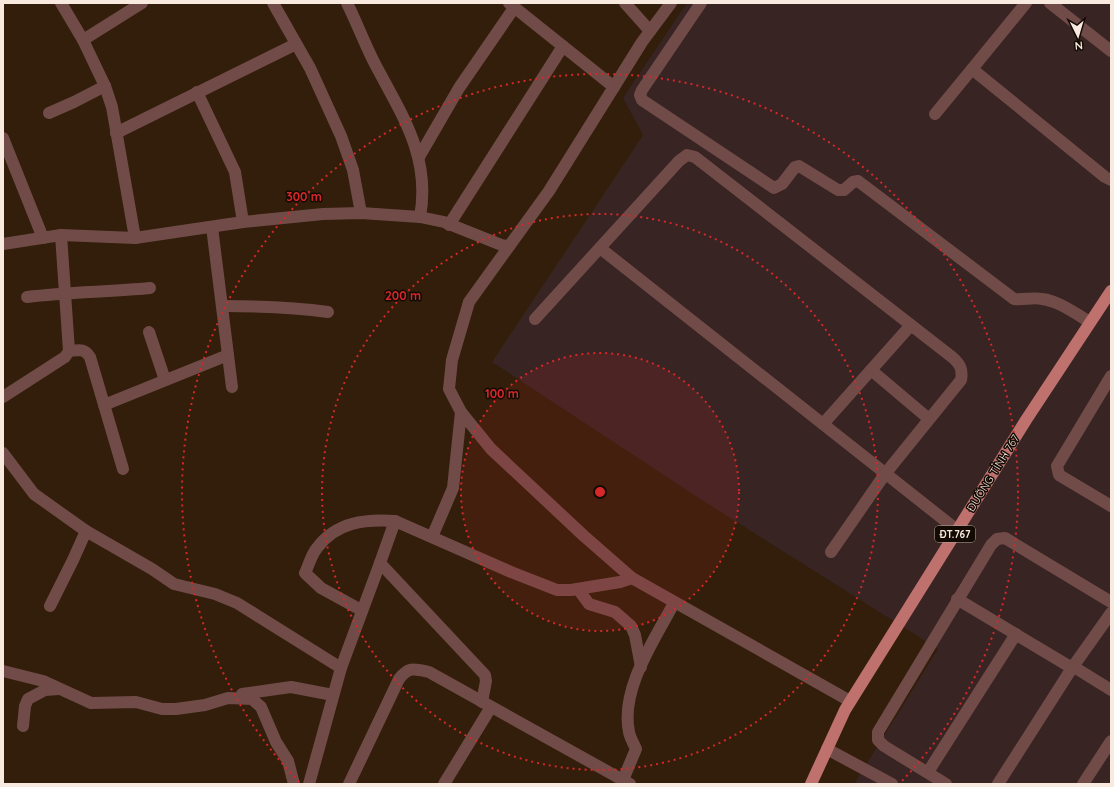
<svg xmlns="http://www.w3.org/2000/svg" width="1114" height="787" font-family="Quicksand,sans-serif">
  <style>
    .industrial { fill: #382423 }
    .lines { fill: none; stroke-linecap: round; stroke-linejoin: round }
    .minor { stroke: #714b48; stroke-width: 12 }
    .major { stroke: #be716d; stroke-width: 12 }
    .ring { fill: none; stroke: #d62828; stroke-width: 2; stroke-dasharray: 2 4 }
    .labels { text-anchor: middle; stroke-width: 3; stroke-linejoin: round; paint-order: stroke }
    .shield { fill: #130a04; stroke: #b3a79d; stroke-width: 1 }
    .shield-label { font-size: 10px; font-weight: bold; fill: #f8eadf }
    .street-label { font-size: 11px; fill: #f8eadf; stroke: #130a04 }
    .centre { fill: #d62828; stroke: #130a04; stroke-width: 2 }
    .ring-label { font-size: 12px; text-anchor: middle; font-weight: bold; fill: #d62828; stroke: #130a04; stroke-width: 3; stroke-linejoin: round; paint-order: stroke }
  </style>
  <rect width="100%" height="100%" fill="#321e0a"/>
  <path class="industrial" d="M 687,3 L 1111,3 L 1111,784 L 854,784 L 938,649 L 702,500 L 492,362 L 643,135 L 623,98 Z"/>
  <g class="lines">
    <g class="minor">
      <path d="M 61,3 L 83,40 L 105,86 L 112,107 L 135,238"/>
      <path d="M 273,3 L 310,68 L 341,136 L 353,170 L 361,213"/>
      <path d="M 347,3 C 357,23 365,45 375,64 C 402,115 431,157 420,217"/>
      <path d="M 509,3 L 614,87"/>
      <path d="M 625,3 L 650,31"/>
      <path d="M 701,3 L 642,90 L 640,95 L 642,100 L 774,188 L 782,184 L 795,167 L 799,166 L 838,190 L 844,190 L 853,182 L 858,181 L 1014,299 C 1023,300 1035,297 1042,299 C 1059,301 1076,314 1090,322"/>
      <path d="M 1050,3 L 1111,51"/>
      <path d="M 83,40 L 142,3"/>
      <path d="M 972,69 L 1026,3"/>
      <path d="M 197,92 L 235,172 L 243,222"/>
      <path d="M 49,113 L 74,102 L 105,86"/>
      <path d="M 935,114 L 972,69 L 1105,177 L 1111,180"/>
      <path d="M 116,133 L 296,44"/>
      <path d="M 3,138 L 43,238"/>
      <path d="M 419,157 L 459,88 L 514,8"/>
      <path d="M 449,225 L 563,46"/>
      <path d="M 212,227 L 232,387"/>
      <path d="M 3,244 L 61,235 L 135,238 L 243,222 L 323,214 L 361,213 L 420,217 L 444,222 L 504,246 L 510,245 L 549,191 L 642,42 L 671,3"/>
      <path d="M 510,245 L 469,302 L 452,360 L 449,389 L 461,412 L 491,449 L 584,536 L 632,578 L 850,701"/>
      <path d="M 600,248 L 957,530"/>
      <path d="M 27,297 C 68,292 109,292 150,288"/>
      <path d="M 223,306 C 259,306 293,307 328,312"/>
      <path d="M 535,319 L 679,161 L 687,155 L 695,157 L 952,357 C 960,364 963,369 961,380 L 885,474 L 831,552"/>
      <path d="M 149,332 L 165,380"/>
      <path d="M 69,351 C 79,350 84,348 90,357 L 123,469"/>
      <path d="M 871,370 L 929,419"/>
      <path d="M 1111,376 L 1057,466 L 1059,475 L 1111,506"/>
      <path d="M 3,397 L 65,357 L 69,351 L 61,235"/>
      <path d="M 104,405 L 228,355"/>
      <path d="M 823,424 L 911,325"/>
      <path d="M 3,453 L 34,494 L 86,531 L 152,569 L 174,584 L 215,594 L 237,603 L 341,668"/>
      <path d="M 395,521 L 380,563 L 485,675 L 486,681 L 482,702"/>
      <path d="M 432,537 L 453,488 L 461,412"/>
      <path d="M 578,589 L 589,604 L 615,612 L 631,626 L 635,635 L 641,667"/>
      <path d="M 957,599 L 1072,668 L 1111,613"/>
      <path d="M 50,606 L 73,560 L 86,531"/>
      <path d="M 361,610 L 321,588 L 305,573 C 309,565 311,555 317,548 C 336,522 365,519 395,521 L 511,572 L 557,590 L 571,590 L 620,582 L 632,578"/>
      <path d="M 1074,667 L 1111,690"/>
      <path d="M 3,671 L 43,681 L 91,703 L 136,702 L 162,709 L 176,709 L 205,705 L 228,698 L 252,699 L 261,707 L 276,742 L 288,761 L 294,784"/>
      <path d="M 242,694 L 291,687 L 333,695"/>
      <path d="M 23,726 L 25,706 L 28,699 L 45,690 L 59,689"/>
      <path d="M 827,749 L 892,784"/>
      <path d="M 928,772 L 1016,634"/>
      <path d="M 623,780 L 636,749 C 634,744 630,738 629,732 C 620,689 655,639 674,603"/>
      <path d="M 309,784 L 341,668 L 380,563"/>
      <path d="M 349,784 L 399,679 C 409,666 415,669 429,672 L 630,784"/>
      <path d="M 444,784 L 491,707"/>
      <path d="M 946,784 L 884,746 L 878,740 L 878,732 L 991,545 L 997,539 L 1005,538 L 1111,602"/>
      <path d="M 998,784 L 1072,668"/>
      <path d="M 1083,784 L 1111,741"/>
    </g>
    <path class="major" d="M 811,784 L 845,710 L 1026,420 L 1111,291"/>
  </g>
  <circle cx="600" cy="492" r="139" fill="#d62828" fill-opacity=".12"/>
  <g class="ring">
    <circle cx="600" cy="492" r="139"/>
    <circle cx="600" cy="492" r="278"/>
    <path d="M299 782A418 418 0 1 1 901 782"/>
  </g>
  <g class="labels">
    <rect class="shield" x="935" y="526" width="40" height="16" rx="3"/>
    <g class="shield-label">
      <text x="955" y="538">ĐT.767</text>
    </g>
    <g class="street-label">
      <text transform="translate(993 473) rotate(-58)" y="4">ĐƯỜNG TỈNH 767</text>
    </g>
  </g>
  <circle cx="600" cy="492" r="6" class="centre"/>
  <g class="ring-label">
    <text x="304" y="201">300 m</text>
    <text x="403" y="300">200 m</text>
    <text x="502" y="398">100 m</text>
  </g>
  <rect width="1114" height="787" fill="none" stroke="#f8eadf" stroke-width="8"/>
  <g transform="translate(1078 36) rotate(175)" stroke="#130a04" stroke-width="3" paint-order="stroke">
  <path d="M0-3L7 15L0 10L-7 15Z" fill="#f8eadf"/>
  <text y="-6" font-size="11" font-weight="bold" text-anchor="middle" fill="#f8eadf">N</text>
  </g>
</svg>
